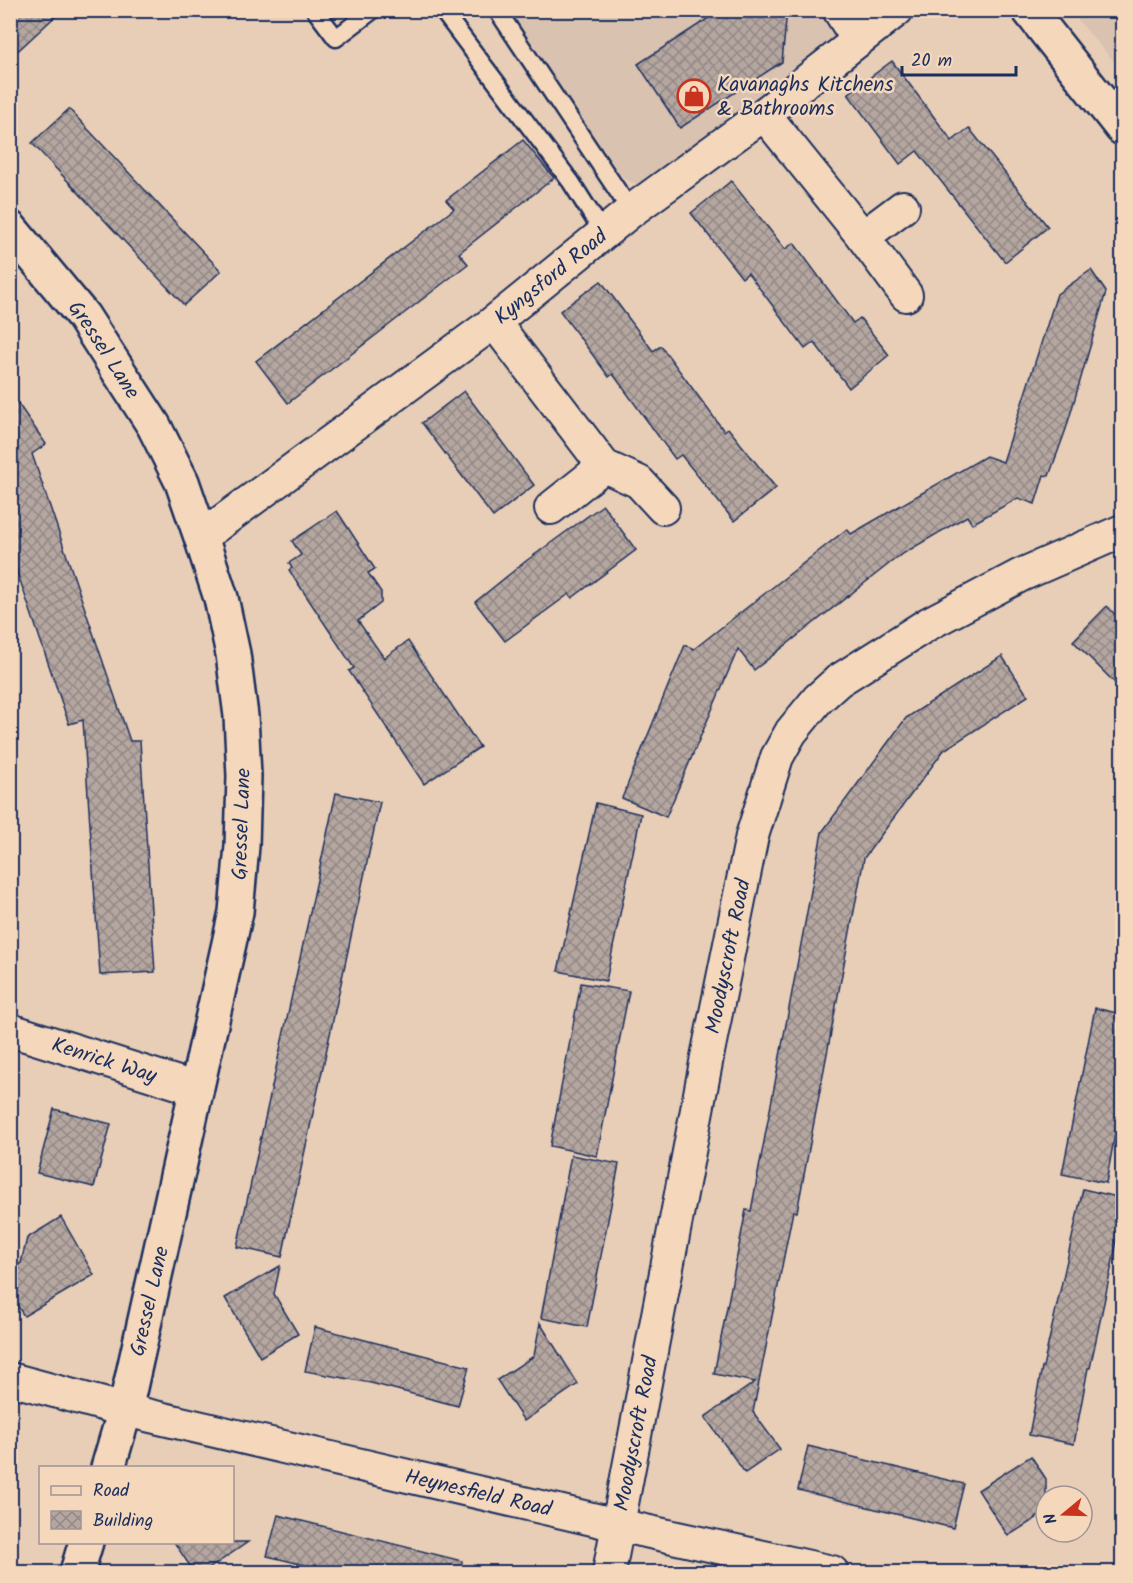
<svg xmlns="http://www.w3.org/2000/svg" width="1133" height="1583" font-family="Kalam,sans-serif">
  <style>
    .built { fill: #d9c2af }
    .building { fill: url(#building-cross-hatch); stroke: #1b2f5e; stroke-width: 1.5 }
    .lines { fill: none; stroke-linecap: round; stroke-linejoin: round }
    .lane-casing { stroke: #1b2f5e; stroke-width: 21 }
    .street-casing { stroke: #1b2f5e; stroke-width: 36 }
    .secondary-casing { stroke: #1b2f5e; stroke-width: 38 }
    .lane { stroke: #f5d8bc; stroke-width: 16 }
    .street { stroke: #f5d8bc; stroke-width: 32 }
    .secondary { stroke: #f5d8bc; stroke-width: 33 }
    .labels { text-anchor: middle; stroke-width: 5; stroke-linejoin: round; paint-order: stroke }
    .poi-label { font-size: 21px; fill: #1b2f5e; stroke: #f5d8bc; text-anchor: start }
    .street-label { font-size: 21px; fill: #1b2f5e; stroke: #f5d8bc }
  </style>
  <defs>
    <pattern id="building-cross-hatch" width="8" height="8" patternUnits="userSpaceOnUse" patternTransform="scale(1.5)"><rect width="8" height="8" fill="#b5a6a0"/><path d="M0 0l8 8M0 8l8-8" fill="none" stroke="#928886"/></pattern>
  </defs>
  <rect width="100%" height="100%" fill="#e8ceb6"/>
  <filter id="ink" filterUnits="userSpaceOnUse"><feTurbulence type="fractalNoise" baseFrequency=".0167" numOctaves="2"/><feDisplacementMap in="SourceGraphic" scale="12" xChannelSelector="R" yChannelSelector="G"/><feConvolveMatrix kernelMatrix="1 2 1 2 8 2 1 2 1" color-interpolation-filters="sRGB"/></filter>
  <g filter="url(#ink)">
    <g class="built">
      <path d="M 508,11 L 831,11 L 836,32 L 833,39 L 828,46 L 649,183 L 636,184 L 625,179 L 613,169 Z"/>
      <path d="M 1070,11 L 1122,11 L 1122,71 Z"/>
    </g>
    <g class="building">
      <path d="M 10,10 L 62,10 L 10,58 Z"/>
      <path d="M 721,10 L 787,10 L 782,62 L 680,128 L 638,64 Z"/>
      <path d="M 892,61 L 952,141 L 969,128 L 1048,227 L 1005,262 L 917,151 L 900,164 L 848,94 Z"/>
      <path d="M 69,109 L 221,271 L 184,305 L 32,143 Z"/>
      <path d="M 523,140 L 554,178 L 459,253 L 468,264 L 288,403 L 256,361 L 454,209 L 446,200 Z"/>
      <path d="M 731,181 L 785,249 L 794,243 L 853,323 L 860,318 L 889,355 L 849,388 L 814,342 L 805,349 L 748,273 L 742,278 L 691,213 Z"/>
      <path d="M 1091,270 L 1106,292 L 1066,429 L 1049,476 L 1044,475 L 1035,504 L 1018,498 L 972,524 L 967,516 L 899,556 L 754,670 L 738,649 L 666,817 L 622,798 L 685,645 L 694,649 L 847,529 L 851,534 L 986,456 L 1003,462 L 1057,294 Z"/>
      <path d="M 601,281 L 653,351 L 661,346 L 724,431 L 728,428 L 776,488 L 734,521 L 681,455 L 675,459 L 613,374 L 609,377 L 560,311 Z"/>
      <path d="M 464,391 L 534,485 L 493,517 L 422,423 Z"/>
      <path d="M 10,392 L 46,444 L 32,454 L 130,741 L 140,741 L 155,972 L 100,975 L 83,720 L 69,724 L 10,551 Z"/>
      <path d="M 603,505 L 636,550 L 572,598 L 569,594 L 505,641 L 475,602 L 526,561 Z"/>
      <path d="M 337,511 L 375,569 L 368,573 L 381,592 L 381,603 L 358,621 L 384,658 L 408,641 L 480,747 L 424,784 L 349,671 L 354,668 L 289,570 L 292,568 L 289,563 L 301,555 L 292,541 Z"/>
      <path d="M 1107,606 L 1122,622 L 1122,690 L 1073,641 Z"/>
      <path d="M 1002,656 L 1028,696 L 944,750 L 864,858 L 797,1212 L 793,1211 L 753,1412 L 780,1449 L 745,1473 L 705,1417 L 755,1382 L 714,1374 L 746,1210 L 751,1211 L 822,832 L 906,718 Z"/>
      <path d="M 336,793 L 380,802 L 282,1257 L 237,1247 Z"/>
      <path d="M 596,803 L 641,814 L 606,981 L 558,971 Z"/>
      <path d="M 581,983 L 629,991 L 597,1156 L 550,1146 Z"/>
      <path d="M 1095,1008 L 1122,1014 L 1122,1096 L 1106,1183 L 1062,1174 Z"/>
      <path d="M 54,1109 L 111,1124 L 94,1187 L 37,1173 Z"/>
      <path d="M 571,1155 L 619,1164 L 587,1327 L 541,1318 Z"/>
      <path d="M 1083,1189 L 1122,1198 L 1122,1218 L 1090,1368 L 1088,1368 L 1074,1444 L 1029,1435 L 1042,1367 L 1043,1367 Z"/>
      <path d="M 61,1217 L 94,1275 L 24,1316 L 10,1294 L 10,1270 L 21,1263 L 27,1238 Z"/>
      <path d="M 280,1266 L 274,1294 L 298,1334 L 260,1357 L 225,1298 Z"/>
      <path d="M 540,1323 L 578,1384 L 524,1421 L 497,1380 L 534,1356 Z"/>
      <path d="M 315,1327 L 469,1367 L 458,1406 L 371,1383 L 305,1371 Z"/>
      <path d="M 808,1446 L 964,1484 L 953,1528 L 798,1490 Z"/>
      <path d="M 1031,1456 L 1046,1479 L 1046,1512 L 1008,1536 L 978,1490 Z"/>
      <path d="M 278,1515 L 462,1561 L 461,1572 L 334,1572 L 267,1556 Z"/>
      <path d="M 174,1542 L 248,1542 L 204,1572 L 194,1572 Z"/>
    </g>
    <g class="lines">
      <g class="lane-casing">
        <g id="lane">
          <path d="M 315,10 L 336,38 L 373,10"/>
          <path d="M 442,10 L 571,182 L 604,234"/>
          <path d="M 497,10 L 631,211"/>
        </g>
      </g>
      <g class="street-casing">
        <g id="street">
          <path d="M 839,10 L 858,40"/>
          <path d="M 764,114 L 863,237 L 906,295"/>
          <path d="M 863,237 L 903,207"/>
          <path d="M 494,322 L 604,466 L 639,482 L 663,508"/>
          <path d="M 551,508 L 604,466"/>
          <path id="s1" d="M 201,537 L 494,322 L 631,211 L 764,114 L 897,10"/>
          <path id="s2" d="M 10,1030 L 197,1089"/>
          <path id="s3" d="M 10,1379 L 125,1410 L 618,1525 L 832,1572"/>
          <path id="s4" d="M 609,1572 L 708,1052 L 752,836 L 777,757 L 791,732 L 818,699 L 838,681 L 928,624 L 1021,575 L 1122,531"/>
        </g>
      </g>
      <g class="secondary-casing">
        <g id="secondary">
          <path d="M 1029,10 L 1122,128"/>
          <path id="s5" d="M 10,228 L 83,316 L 154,426 L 182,482 L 201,537 L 221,598 L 233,654 L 241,716 L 244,776 L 242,846 L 236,912 L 125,1410 L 108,1468"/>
          <path d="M 77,1572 L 86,1542"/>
        </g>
      </g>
      <use href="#lane" class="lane"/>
      <use href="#street" class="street"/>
      <use href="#secondary" class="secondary"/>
    </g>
  </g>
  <defs>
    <g id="shop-ring" transform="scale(1.725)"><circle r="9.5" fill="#f5d8bc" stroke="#c8321e" stroke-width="1.5"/><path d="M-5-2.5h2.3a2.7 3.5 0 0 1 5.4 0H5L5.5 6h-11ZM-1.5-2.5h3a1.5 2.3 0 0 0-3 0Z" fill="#c8321e"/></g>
  </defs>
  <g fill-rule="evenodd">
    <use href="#shop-ring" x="694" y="96"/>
  </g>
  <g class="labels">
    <g class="poi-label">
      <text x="717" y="91">Kavanaghs Kitchens<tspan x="717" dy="24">&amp; Bathrooms</tspan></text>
    </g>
    <g class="street-label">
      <text dy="7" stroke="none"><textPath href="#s1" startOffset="436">Kyngsford Road</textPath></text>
      <text dy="7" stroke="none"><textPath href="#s5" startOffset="154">Gressel Lane</textPath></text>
      <text transform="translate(241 824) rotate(-88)" y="7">Gressel Lane</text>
      <text dy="7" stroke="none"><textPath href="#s4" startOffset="627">Moodyscroft Road</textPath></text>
      <text dy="7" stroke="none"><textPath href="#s2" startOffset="99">Kenrick Way</textPath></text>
      <text transform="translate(149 1301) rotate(-77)" y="7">Gressel Lane</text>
      <text dy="7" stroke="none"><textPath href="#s4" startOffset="141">Moodyscroft Road</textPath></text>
      <text dy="7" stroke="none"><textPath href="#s3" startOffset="482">Heynesfield Road</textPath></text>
    </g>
  </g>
  <rect width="1133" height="1583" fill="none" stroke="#f5d8bc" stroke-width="36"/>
  <rect x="18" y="18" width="1097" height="1547" fill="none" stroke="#1b2f5e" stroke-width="2" filter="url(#ink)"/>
  <rect x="39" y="1466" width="195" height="78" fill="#f5d8bc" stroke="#9e9496" stroke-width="1.5"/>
  <rect x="51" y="1486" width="30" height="9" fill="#f5d8bc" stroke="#9e9496" stroke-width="1.5"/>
  <text x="93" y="1496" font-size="18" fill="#1b2f5e">Road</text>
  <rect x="51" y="1511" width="30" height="18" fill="url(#building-cross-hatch)" stroke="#9e9496" stroke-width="1.5"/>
  <text x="93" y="1526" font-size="18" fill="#1b2f5e">Building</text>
  <g transform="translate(1064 1514) rotate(251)"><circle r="28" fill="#f5d8bc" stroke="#9e9496" stroke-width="1.5"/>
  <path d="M0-4.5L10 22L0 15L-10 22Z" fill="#c8321e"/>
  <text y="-9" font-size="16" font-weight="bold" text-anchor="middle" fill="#1b2f5e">N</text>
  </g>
  <path d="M902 66v9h114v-9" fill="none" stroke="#1b2f5e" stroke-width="3"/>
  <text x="911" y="66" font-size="18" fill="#1b2f5e" stroke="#f5d8bc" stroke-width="4.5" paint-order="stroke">20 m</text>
</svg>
